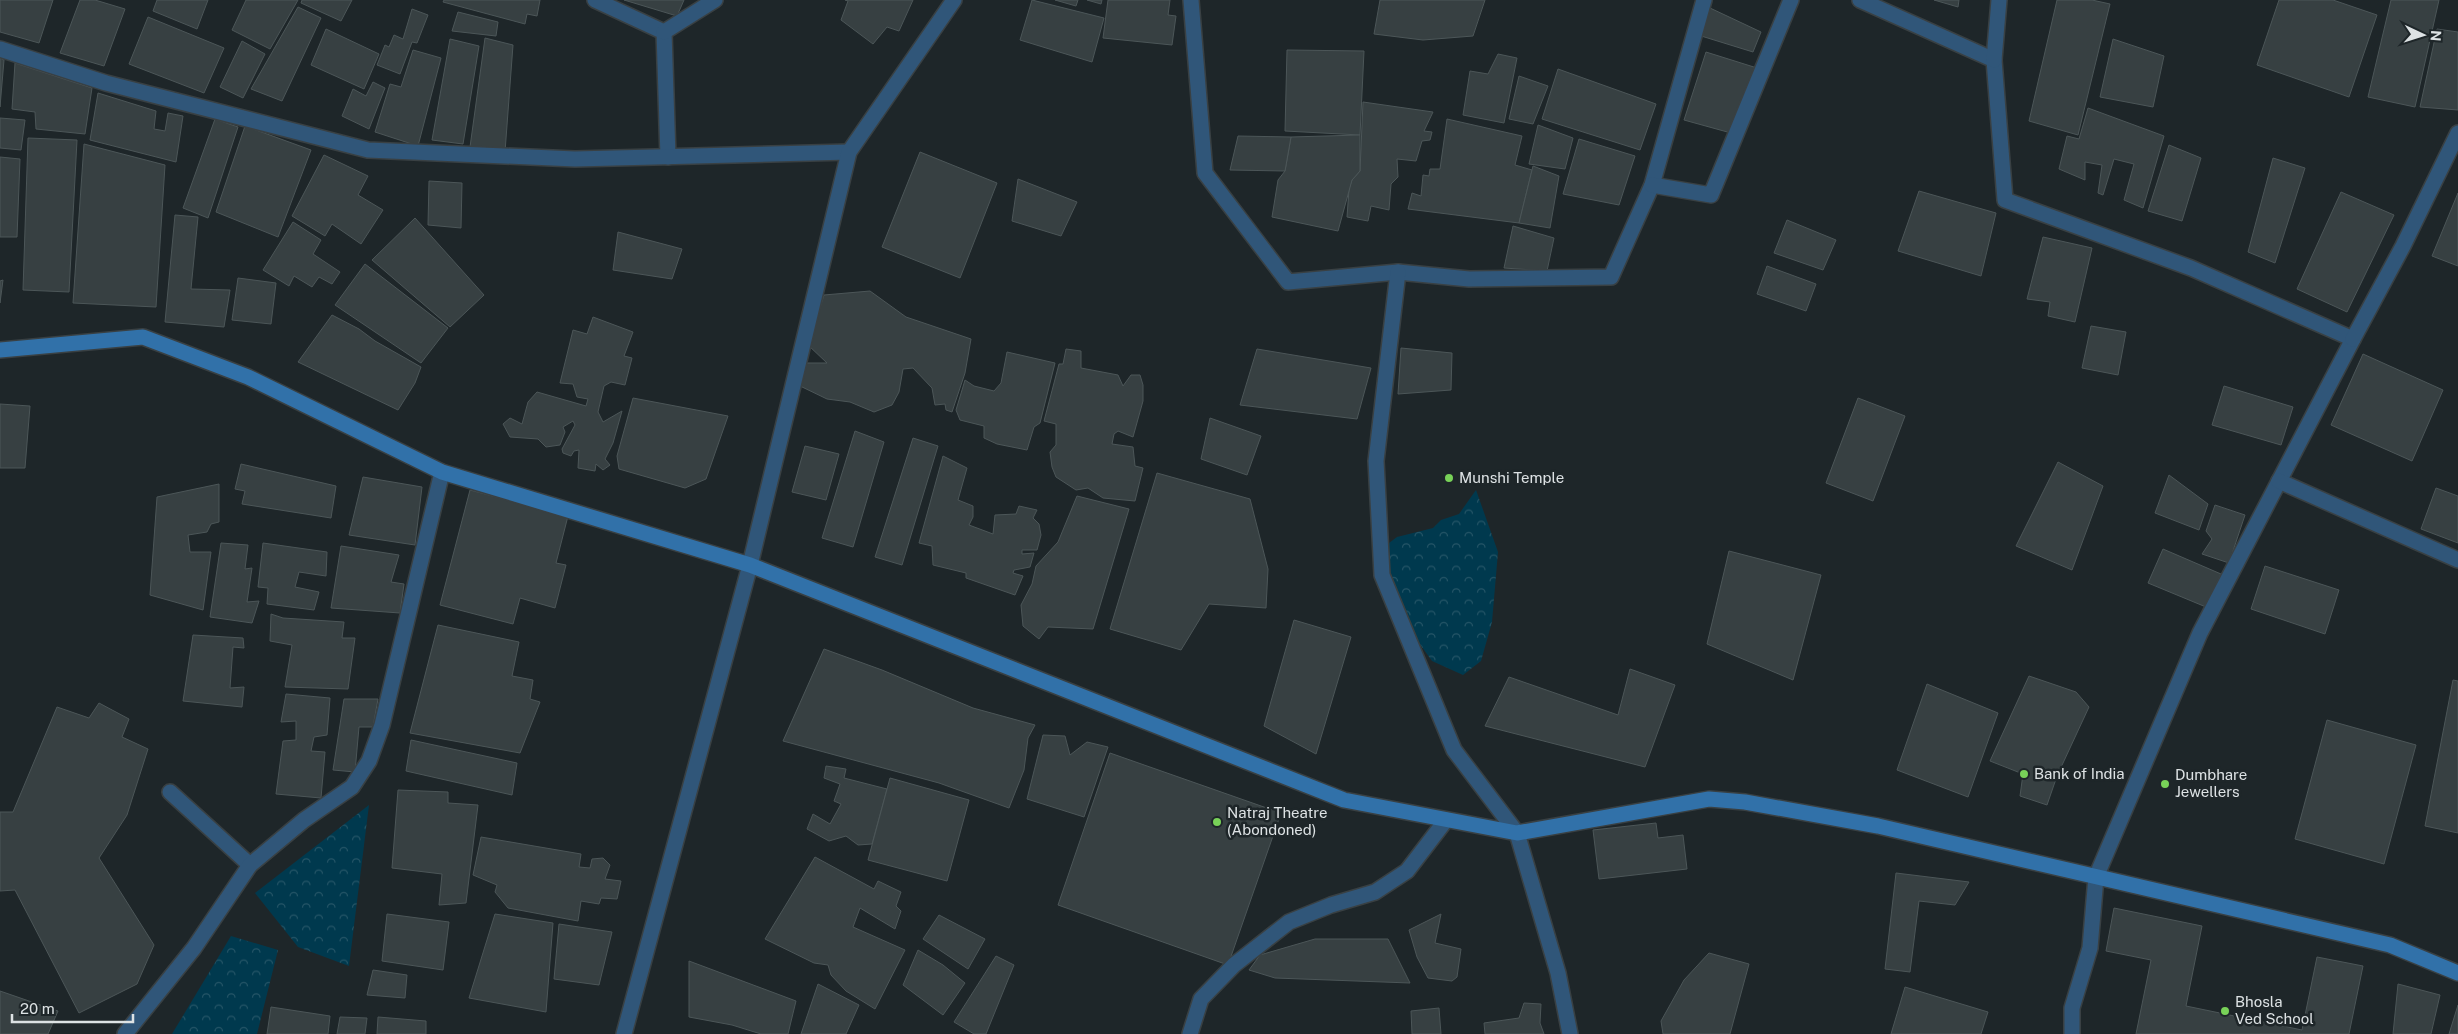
<svg xmlns="http://www.w3.org/2000/svg" width="2458" height="1034" font-family="'Public Sans',sans-serif">
  <style>
    .forest { fill: url(#forest-crowns) }
    .building { fill: #374042; stroke: #4c5658 }
    .lines { fill: none; stroke-linecap: round; stroke-linejoin: round }
    .minor-casing { stroke: #394043; stroke-width: 18 }
    .tertiary-casing { stroke: #394043; stroke-width: 18 }
    .secondary-casing { stroke: #394043; stroke-width: 18 }
    .minor { stroke: #305679; stroke-width: 15 }
    .tertiary { stroke: #305679; stroke-width: 15 }
    .secondary { stroke: #3171a9; stroke-width: 15 }
    .poi-dot { fill: #78d258; stroke: #1e2629; stroke-width: 2 }
    .labels { text-anchor: middle; stroke-width: 5; stroke-linejoin: round; paint-order: stroke }
    .poi-label { font-size: 15px; fill: #dde2e4; stroke: #1e2629; text-anchor: start }
  </style>
  <defs>
    <pattern id="forest-crowns" width="20" height="18" patternUnits="userSpaceOnUse" patternTransform="scale(1.25)"><rect width="20" height="18" fill="#00394e"/><path d="M2 6a3 3 0 1 1 6 0M12 15a3 3 0 1 1 6 0" fill="none" stroke="#255567"/></pattern>
  </defs>
  <rect width="100%" height="100%" fill="#1e2629"/>
  <g class="forest">
    <path d="M 1476,490 L 1498,552 L 1492,622 L 1481,661 L 1463,675 L 1432,661 L 1414,636 L 1387,569 L 1389,543 L 1397,537 L 1433,528 L 1441,520 L 1459,514 Z"/>
    <path d="M 369,805 L 349,966 L 298,947 L 255,893 Z"/>
    <path d="M 231,936 L 278,950 L 257,1034 L 172,1034 Z"/>
  </g>
  <g class="building">
    <path d="M 0,0 L 53,0 L 39,43 L 0,32 Z"/>
    <path d="M 80,0 L 95,0 L 125,9 L 104,66 L 60,53 Z"/>
    <path d="M 157,0 L 208,0 L 197,29 L 153,11 Z"/>
    <path d="M 246,0 L 298,0 L 270,49 L 232,30 Z"/>
    <path d="M 302,0 L 352,0 L 341,21 L 301,3 Z"/>
    <path d="M 444,0 L 540,0 L 537,16 L 527,14 L 525,24 L 443,2 Z"/>
    <path d="M 624,0 L 684,0 L 677,16 Z"/>
    <path d="M 845,0 L 913,0 L 899,31 L 887,27 L 873,44 L 841,20 L 848,1 Z"/>
    <path d="M 1032,0 L 1104,18 L 1092,62 L 1020,40 Z"/>
    <path d="M 1055,0 L 1078,0 L 1076,6 Z"/>
    <path d="M 1087,0 L 1102,0 L 1101,4 Z"/>
    <path d="M 1108,0 L 1170,0 L 1168,15 L 1176,16 L 1172,45 L 1103,38 Z"/>
    <path d="M 1380,0 L 1485,0 L 1473,36 L 1423,40 L 1374,34 Z"/>
    <path d="M 1934,0 L 1959,0 L 1958,7 Z"/>
    <path d="M 2057,0 L 2092,0 L 2110,4 L 2078,135 L 2029,121 Z"/>
    <path d="M 2279,0 L 2333,0 L 2377,15 L 2349,97 L 2257,65 Z"/>
    <path d="M 2391,0 L 2439,0 L 2415,107 L 2368,97 Z"/>
    <path d="M 298,7 L 321,18 L 282,101 L 251,89 Z"/>
    <path d="M 1710,8 L 1761,32 L 1753,52 L 1698,35 Z"/>
    <path d="M 412,9 L 428,15 L 417,43 L 412,42 L 400,74 L 377,65 L 385,45 L 389,47 L 394,35 L 403,39 Z"/>
    <path d="M 458,12 L 498,22 L 496,36 L 452,31 Z"/>
    <path d="M 148,17 L 224,48 L 204,93 L 129,64 Z"/>
    <path d="M 326,29 L 379,54 L 364,89 L 311,65 Z"/>
    <path d="M 2437,29 L 2458,32 L 2458,110 L 2420,107 Z"/>
    <path d="M 485,38 L 513,45 L 505,152 L 470,147 Z"/>
    <path d="M 450,39 L 479,46 L 463,144 L 432,140 Z"/>
    <path d="M 2113,39 L 2164,56 L 2153,107 L 2100,97 Z"/>
    <path d="M 242,41 L 265,54 L 243,98 L 220,87 Z"/>
    <path d="M 413,50 L 441,58 L 418,146 L 375,132 L 390,84 L 401,87 Z"/>
    <path d="M 1287,50 L 1364,51 L 1360,135 L 1285,131 Z"/>
    <path d="M 1706,52 L 1757,68 L 1731,133 L 1684,120 Z"/>
    <path d="M 1498,54 L 1517,58 L 1504,123 L 1463,115 L 1470,71 L 1488,74 Z"/>
    <path d="M 0,58 L 4,60 L 0,107 Z"/>
    <path d="M 15,63 L 92,88 L 85,134 L 36,129 L 35,112 L 12,109 Z"/>
    <path d="M 1558,69 L 1656,104 L 1640,150 L 1542,119 Z"/>
    <path d="M 1519,76 L 1548,86 L 1533,124 L 1509,119 Z"/>
    <path d="M 373,82 L 385,88 L 369,129 L 342,116 L 353,89 L 366,96 Z"/>
    <path d="M 98,93 L 156,111 L 154,129 L 165,131 L 168,113 L 183,116 L 176,162 L 90,140 Z"/>
    <path d="M 1363,102 L 1433,112 L 1424,131 L 1432,132 L 1430,140 L 1422,141 L 1416,161 L 1397,159 L 1398,177 L 1391,184 L 1389,210 L 1371,206 L 1368,221 L 1347,217 L 1349,189 L 1352,180 L 1360,171 Z"/>
    <path d="M 2088,108 L 2164,136 L 2143,208 L 2124,200 L 2134,164 L 2114,159 L 2103,195 L 2098,193 L 2102,165 L 2085,162 L 2085,180 L 2059,169 L 2067,136 L 2079,139 Z"/>
    <path d="M 0,118 L 25,120 L 21,150 L 0,148 Z"/>
    <path d="M 215,119 L 238,127 L 208,218 L 183,208 Z"/>
    <path d="M 1447,119 L 1522,136 L 1515,165 L 1532,170 L 1519,223 L 1408,209 L 1412,193 L 1421,196 L 1423,175 L 1429,176 L 1430,169 L 1440,169 Z"/>
    <path d="M 1538,125 L 1573,138 L 1565,169 L 1529,164 Z"/>
    <path d="M 245,126 L 311,150 L 278,237 L 216,212 Z"/>
    <path d="M 1360,135 L 1360,171 L 1352,180 L 1338,231 L 1272,217 L 1278,180 L 1285,171 L 1291,137 Z"/>
    <path d="M 1238,136 L 1291,137 L 1285,171 L 1230,170 Z"/>
    <path d="M 28,138 L 77,140 L 69,292 L 23,290 Z"/>
    <path d="M 1579,139 L 1635,156 L 1619,205 L 1563,194 Z"/>
    <path d="M 84,144 L 165,165 L 156,307 L 73,303 Z"/>
    <path d="M 2169,145 L 2201,158 L 2182,221 L 2148,211 Z"/>
    <path d="M 920,152 L 997,183 L 960,278 L 882,247 Z"/>
    <path d="M 324,155 L 368,176 L 358,195 L 383,210 L 361,244 L 332,224 L 325,236 L 292,216 Z"/>
    <path d="M 0,157 L 20,159 L 17,237 L 0,237 Z"/>
    <path d="M 2273,158 L 2305,168 L 2275,263 L 2248,252 Z"/>
    <path d="M 1533,166 L 1559,176 L 1550,228 L 1519,223 Z"/>
    <path d="M 1018,179 L 1077,202 L 1061,236 L 1012,221 Z"/>
    <path d="M 429,181 L 462,183 L 461,228 L 428,225 Z"/>
    <path d="M 1919,191 L 1996,213 L 1981,276 L 1898,251 Z"/>
    <path d="M 2341,192 L 2394,215 L 2347,312 L 2297,289 Z"/>
    <path d="M 2458,193 L 2458,266 L 2432,256 Z"/>
    <path d="M 175,215 L 198,217 L 191,289 L 230,290 L 224,327 L 165,322 Z"/>
    <path d="M 415,218 L 484,295 L 450,327 L 372,260 Z"/>
    <path d="M 1787,220 L 1836,240 L 1823,270 L 1774,253 Z"/>
    <path d="M 293,222 L 321,240 L 313,254 L 340,272 L 332,284 L 319,277 L 312,287 L 294,276 L 289,286 L 263,270 Z"/>
    <path d="M 1513,226 L 1554,238 L 1547,271 L 1504,268 Z"/>
    <path d="M 618,232 L 682,249 L 672,279 L 613,270 Z"/>
    <path d="M 2043,237 L 2092,248 L 2075,322 L 2048,316 L 2050,302 L 2027,299 Z"/>
    <path d="M 365,264 L 448,328 L 421,363 L 335,305 Z"/>
    <path d="M 1767,266 L 1816,284 L 1806,311 L 1757,294 Z"/>
    <path d="M 238,278 L 276,283 L 271,324 L 232,320 Z"/>
    <path d="M 3,280 L 0,303 L 0,281 Z"/>
    <path d="M 870,291 L 906,317 L 971,339 L 965,373 L 952,412 L 946,410 L 945,404 L 935,405 L 932,388 L 913,368 L 903,369 L 899,392 L 892,405 L 874,412 L 850,402 L 827,399 L 798,385 L 803,363 L 827,363 L 808,345 L 824,295 Z"/>
    <path d="M 332,315 L 359,329 L 375,341 L 421,367 L 415,383 L 398,410 L 298,362 Z"/>
    <path d="M 593,317 L 633,332 L 624,356 L 632,358 L 625,385 L 611,382 L 604,386 L 598,412 L 603,422 L 622,411 L 613,443 L 605,459 L 610,465 L 603,470 L 596,464 L 595,471 L 578,468 L 579,450 L 574,451 L 571,456 L 563,453 L 562,449 L 575,425 L 573,421 L 563,427 L 565,432 L 560,445 L 546,447 L 538,439 L 510,437 L 503,424 L 510,418 L 522,424 L 528,402 L 537,392 L 586,406 L 588,399 L 577,397 L 573,384 L 560,383 L 573,330 L 587,334 Z"/>
    <path d="M 2091,326 L 2126,332 L 2118,375 L 2082,368 Z"/>
    <path d="M 1401,348 L 1452,353 L 1451,390 L 1398,394 Z"/>
    <path d="M 1066,349 L 1081,351 L 1081,368 L 1118,375 L 1123,386 L 1131,375 L 1140,375 L 1143,385 L 1143,401 L 1133,437 L 1118,431 L 1114,434 L 1112,444 L 1133,447 L 1135,466 L 1143,468 L 1135,501 L 1103,498 L 1088,488 L 1076,490 L 1056,477 L 1052,467 L 1050,452 L 1056,445 L 1056,424 L 1044,421 L 1059,364 L 1063,364 Z"/>
    <path d="M 1257,349 L 1371,368 L 1357,419 L 1240,405 Z"/>
    <path d="M 1007,352 L 1055,363 L 1040,423 L 1034,427 L 1027,450 L 997,444 L 984,438 L 984,426 L 960,420 L 956,410 L 965,380 L 974,386 L 994,391 L 1001,383 Z"/>
    <path d="M 2363,354 L 2443,390 L 2412,461 L 2331,425 Z"/>
    <path d="M 2224,386 L 2293,407 L 2281,445 L 2212,425 Z"/>
    <path d="M 633,398 L 728,416 L 706,479 L 685,488 L 619,469 L 617,456 Z"/>
    <path d="M 1858,398 L 1905,416 L 1873,501 L 1826,483 Z"/>
    <path d="M 0,404 L 30,406 L 25,468 L 0,468 Z"/>
    <path d="M 1210,418 L 1261,436 L 1247,475 L 1201,459 Z"/>
    <path d="M 855,431 L 884,442 L 853,547 L 822,538 Z"/>
    <path d="M 913,438 L 938,446 L 902,565 L 875,557 Z"/>
    <path d="M 805,446 L 839,454 L 826,500 L 792,492 Z"/>
    <path d="M 943,456 L 967,468 L 958,500 L 973,506 L 973,517 L 969,525 L 993,534 L 995,515 L 1016,514 L 1019,506 L 1037,510 L 1033,518 L 1039,524 L 1041,535 L 1037,550 L 1022,550 L 1022,554 L 1034,553 L 1030,567 L 1014,570 L 1013,573 L 1023,576 L 1015,595 L 966,578 L 966,573 L 933,565 L 932,546 L 919,543 Z"/>
    <path d="M 2058,462 L 2103,486 L 2072,570 L 2016,546 Z"/>
    <path d="M 241,464 L 336,486 L 331,518 L 242,504 L 245,491 L 235,489 Z"/>
    <path d="M 1157,473 L 1250,499 L 1268,569 L 1266,608 L 1209,604 L 1181,650 L 1110,629 Z"/>
    <path d="M 2169,475 L 2208,504 L 2199,530 L 2155,513 Z"/>
    <path d="M 363,477 L 422,487 L 415,545 L 349,535 Z"/>
    <path d="M 219,484 L 219,522 L 211,524 L 207,532 L 188,535 L 190,552 L 211,552 L 203,610 L 150,595 L 157,497 Z"/>
    <path d="M 2436,488 L 2458,496 L 2458,543 L 2421,529 Z"/>
    <path d="M 470,490 L 568,516 L 556,563 L 566,565 L 555,608 L 520,598 L 513,624 L 440,605 Z"/>
    <path d="M 1077,496 L 1129,509 L 1093,629 L 1048,627 L 1039,639 L 1023,626 L 1021,605 L 1032,584 L 1036,566 L 1058,542 Z"/>
    <path d="M 2215,505 L 2245,515 L 2229,563 L 2202,554 L 2212,539 L 2206,531 Z"/>
    <path d="M 221,543 L 248,545 L 245,569 L 252,568 L 247,602 L 259,601 L 252,623 L 210,617 Z"/>
    <path d="M 263,543 L 327,552 L 326,576 L 299,572 L 295,587 L 319,592 L 314,610 L 267,604 L 268,588 L 258,587 Z"/>
    <path d="M 341,546 L 399,555 L 391,582 L 404,584 L 400,613 L 331,608 Z"/>
    <path d="M 2163,549 L 2221,574 L 2206,607 L 2148,583 Z"/>
    <path d="M 1729,551 L 1821,575 L 1793,680 L 1707,644 Z"/>
    <path d="M 2265,566 L 2339,590 L 2325,634 L 2251,609 Z"/>
    <path d="M 271,614 L 283,618 L 344,622 L 342,638 L 355,638 L 348,689 L 285,687 L 292,645 L 270,641 Z"/>
    <path d="M 1294,620 L 1351,637 L 1316,754 L 1264,726 Z"/>
    <path d="M 438,625 L 519,642 L 512,676 L 533,680 L 530,699 L 540,702 L 520,753 L 410,733 Z"/>
    <path d="M 193,635 L 243,638 L 244,648 L 233,647 L 230,688 L 244,687 L 242,707 L 183,701 Z"/>
    <path d="M 824,649 L 882,670 L 973,708 L 1035,725 L 1028,738 L 1024,770 L 1009,808 L 939,783 L 783,741 Z"/>
    <path d="M 1630,669 L 1675,685 L 1645,767 L 1485,726 L 1509,677 L 1618,715 Z"/>
    <path d="M 2029,676 L 2076,692 L 2089,707 L 2057,776 L 2047,805 L 2020,796 L 2023,774 L 1990,761 Z"/>
    <path d="M 2453,680 L 2458,681 L 2458,833 L 2425,826 Z"/>
    <path d="M 1927,684 L 1998,713 L 1968,797 L 1897,770 Z"/>
    <path d="M 286,694 L 330,698 L 327,735 L 314,737 L 311,751 L 325,752 L 321,798 L 276,794 L 283,741 L 296,740 L 296,721 L 281,722 Z"/>
    <path d="M 344,699 L 378,699 L 373,727 L 359,727 L 355,772 L 333,770 Z"/>
    <path d="M 99,703 L 129,719 L 122,737 L 148,749 L 127,815 L 99,858 L 154,945 L 137,984 L 79,1013 L 15,890 L 0,891 L 0,812 L 13,812 L 57,707 L 89,718 Z"/>
    <path d="M 2327,720 L 2416,745 L 2384,864 L 2295,839 Z"/>
    <path d="M 1043,735 L 1065,736 L 1070,755 L 1087,742 L 1108,747 L 1084,817 L 1027,799 Z"/>
    <path d="M 411,740 L 517,763 L 512,795 L 406,771 Z"/>
    <path d="M 1110,753 L 1281,813 L 1228,965 L 1058,905 Z"/>
    <path d="M 826,766 L 846,769 L 844,778 L 887,789 L 872,844 L 858,845 L 846,836 L 829,841 L 807,829 L 813,814 L 830,824 L 841,804 L 834,801 L 840,784 L 824,778 Z"/>
    <path d="M 890,778 L 969,800 L 947,881 L 868,860 Z"/>
    <path d="M 398,790 L 448,792 L 448,803 L 478,805 L 466,903 L 439,905 L 442,874 L 392,868 Z"/>
    <path d="M 1656,823 L 1658,838 L 1683,835 L 1687,869 L 1599,879 L 1593,830 Z"/>
    <path d="M 481,837 L 581,854 L 579,867 L 590,868 L 592,859 L 603,858 L 610,865 L 605,879 L 621,881 L 617,899 L 601,898 L 599,904 L 581,901 L 578,921 L 508,908 L 495,892 L 497,885 L 473,875 Z"/>
    <path d="M 815,857 L 874,889 L 878,881 L 901,892 L 896,906 L 901,911 L 895,929 L 860,908 L 853,927 L 905,950 L 875,1009 L 846,991 L 831,975 L 828,965 L 814,963 L 765,939 Z"/>
    <path d="M 1896,873 L 1969,882 L 1955,905 L 1919,901 L 1910,972 L 1885,969 Z"/>
    <path d="M 2114,908 L 2202,926 L 2186,1006 L 2302,1030 L 2317,957 L 2363,966 L 2349,1034 L 2136,1034 L 2151,960 L 2106,951 Z"/>
    <path d="M 387,914 L 449,922 L 443,970 L 382,961 Z"/>
    <path d="M 495,914 L 553,923 L 546,1012 L 469,998 Z"/>
    <path d="M 1441,914 L 1435,943 L 1461,949 L 1457,977 L 1452,981 L 1428,978 L 1417,957 L 1409,930 Z"/>
    <path d="M 939,915 L 985,939 L 968,969 L 923,939 Z"/>
    <path d="M 559,924 L 612,932 L 599,985 L 554,979 Z"/>
    <path d="M 1315,939 L 1388,939 L 1410,983 L 1275,978 L 1249,970 L 1260,955 Z"/>
    <path d="M 918,950 L 943,965 L 965,983 L 943,1015 L 903,985 Z"/>
    <path d="M 1709,953 L 1749,964 L 1730,1034 L 1663,1034 L 1661,1021 L 1684,980 Z"/>
    <path d="M 996,956 L 1014,965 L 986,1034 L 974,1034 L 954,1022 Z"/>
    <path d="M 689,961 L 796,1001 L 788,1034 L 761,1034 L 732,1025 L 689,1017 Z"/>
    <path d="M 373,970 L 407,975 L 405,998 L 367,995 Z"/>
    <path d="M 818,984 L 859,1005 L 846,1034 L 801,1034 Z"/>
    <path d="M 2398,984 L 2440,995 L 2431,1034 L 2393,1034 Z"/>
    <path d="M 1905,987 L 1988,1012 L 1981,1034 L 1891,1034 Z"/>
    <path d="M 0,991 L 58,1011 L 48,1034 L 0,1034 Z"/>
    <path d="M 1524,1003 L 1541,1004 L 1540,1023 L 1544,1034 L 1485,1034 L 1484,1023 L 1519,1018 Z"/>
    <path d="M 2458,1005 L 2458,1034 L 2449,1034 Z"/>
    <path d="M 271,1007 L 330,1016 L 328,1034 L 267,1034 Z"/>
    <path d="M 1439,1008 L 1441,1034 L 1412,1034 L 1411,1011 Z"/>
    <path d="M 340,1017 L 367,1018 L 365,1034 L 337,1034 Z"/>
    <path d="M 378,1017 L 426,1021 L 426,1034 L 377,1034 Z"/>
  </g>
  <g class="lines">
    <g class="minor-casing">
      <g id="minor">
        <path d="M 595,0 L 664,32 L 668,157"/>
        <path d="M 1191,0 L 1205,173 L 1288,282 L 1398,272 L 1469,279 L 1611,277 L 1652,185 L 1704,0"/>
        <path d="M 1860,0 L 1994,60 L 2005,200 L 2191,268 L 2353,339 L 2200,633 L 2096,877 L 2090,948 L 2072,1008 L 2072,1034"/>
        <path d="M 664,32 L 715,0"/>
        <path d="M 0,49 L 106,83 L 368,150 L 575,159 L 849,152"/>
        <path d="M 1994,60 L 1999,0"/>
        <path d="M 1652,185 L 1711,195 L 1791,0"/>
        <path d="M 1398,272 L 1376,461 L 1382,575 L 1454,750 L 1517,833 L 1558,973 L 1570,1034"/>
        <path d="M 2353,339 L 2403,246 L 2458,133"/>
        <path d="M 2279,481 L 2458,560"/>
        <path d="M 170,792 L 250,865"/>
        <path d="M 125,1034 L 194,948 L 250,865 L 304,820 L 352,787 L 369,761 L 382,725 L 442,472"/>
        <path d="M 1190,1034 L 1201,999 L 1234,965 L 1289,922 L 1331,905 L 1375,892 L 1407,871 L 1446,820"/>
      </g>
    </g>
    <g class="tertiary-casing">
      <path id="tertiary" d="M 624,1034 L 750,565 L 849,152 L 954,0"/>
    </g>
    <g class="secondary-casing">
      <path id="secondary" d="M 0,350 L 143,337 L 248,377 L 442,472 L 750,565 L 1344,800 L 1517,833 L 1709,799 L 1745,802 L 1878,826 L 2390,945 L 2458,973"/>
    </g>
    <use href="#minor" class="minor"/>
    <use href="#tertiary" class="tertiary"/>
    <use href="#secondary" class="secondary"/>
  </g>
  <g class="poi-dot">
    <circle cx="1449" cy="478" r="5"/>
    <circle cx="2024" cy="774" r="5"/>
    <circle cx="2165" cy="784" r="5"/>
    <circle cx="1217" cy="822" r="5"/>
    <circle cx="2225" cy="1011" r="5"/>
  </g>
  <g class="labels">
    <g class="poi-label">
      <text x="1459" y="483">Munshi Temple</text>
      <text x="2034" y="779">Bank of India</text>
      <text x="2175" y="780">Dumbhare<tspan x="2175" dy="17">Jewellers</tspan></text>
      <text x="1227" y="818">Natraj Theatre<tspan x="1227" dy="17">(Abondoned)</tspan></text>
      <text x="2235" y="1007">Bhosla<tspan x="2235" dy="17">Ved School</tspan></text>
    </g>
  </g>
  <g transform="translate(2423 35) rotate(94)" stroke="#1e2629" stroke-width="4" paint-order="stroke">
  <path d="M0-4L9 19L0 12L-9 19Z" fill="#dde2e4"/>
  <text y="-8" font-size="14" font-weight="bold" text-anchor="middle" fill="#dde2e4">N</text>
  </g>
  <path d="M12 1014v8h121v-8" fill="none" stroke="#dde2e4" stroke-width="2.5"/>
  <text x="20" y="1014" font-size="15" fill="#dde2e4" stroke="#1e2629" stroke-width="4" paint-order="stroke">20 m</text>
</svg>
